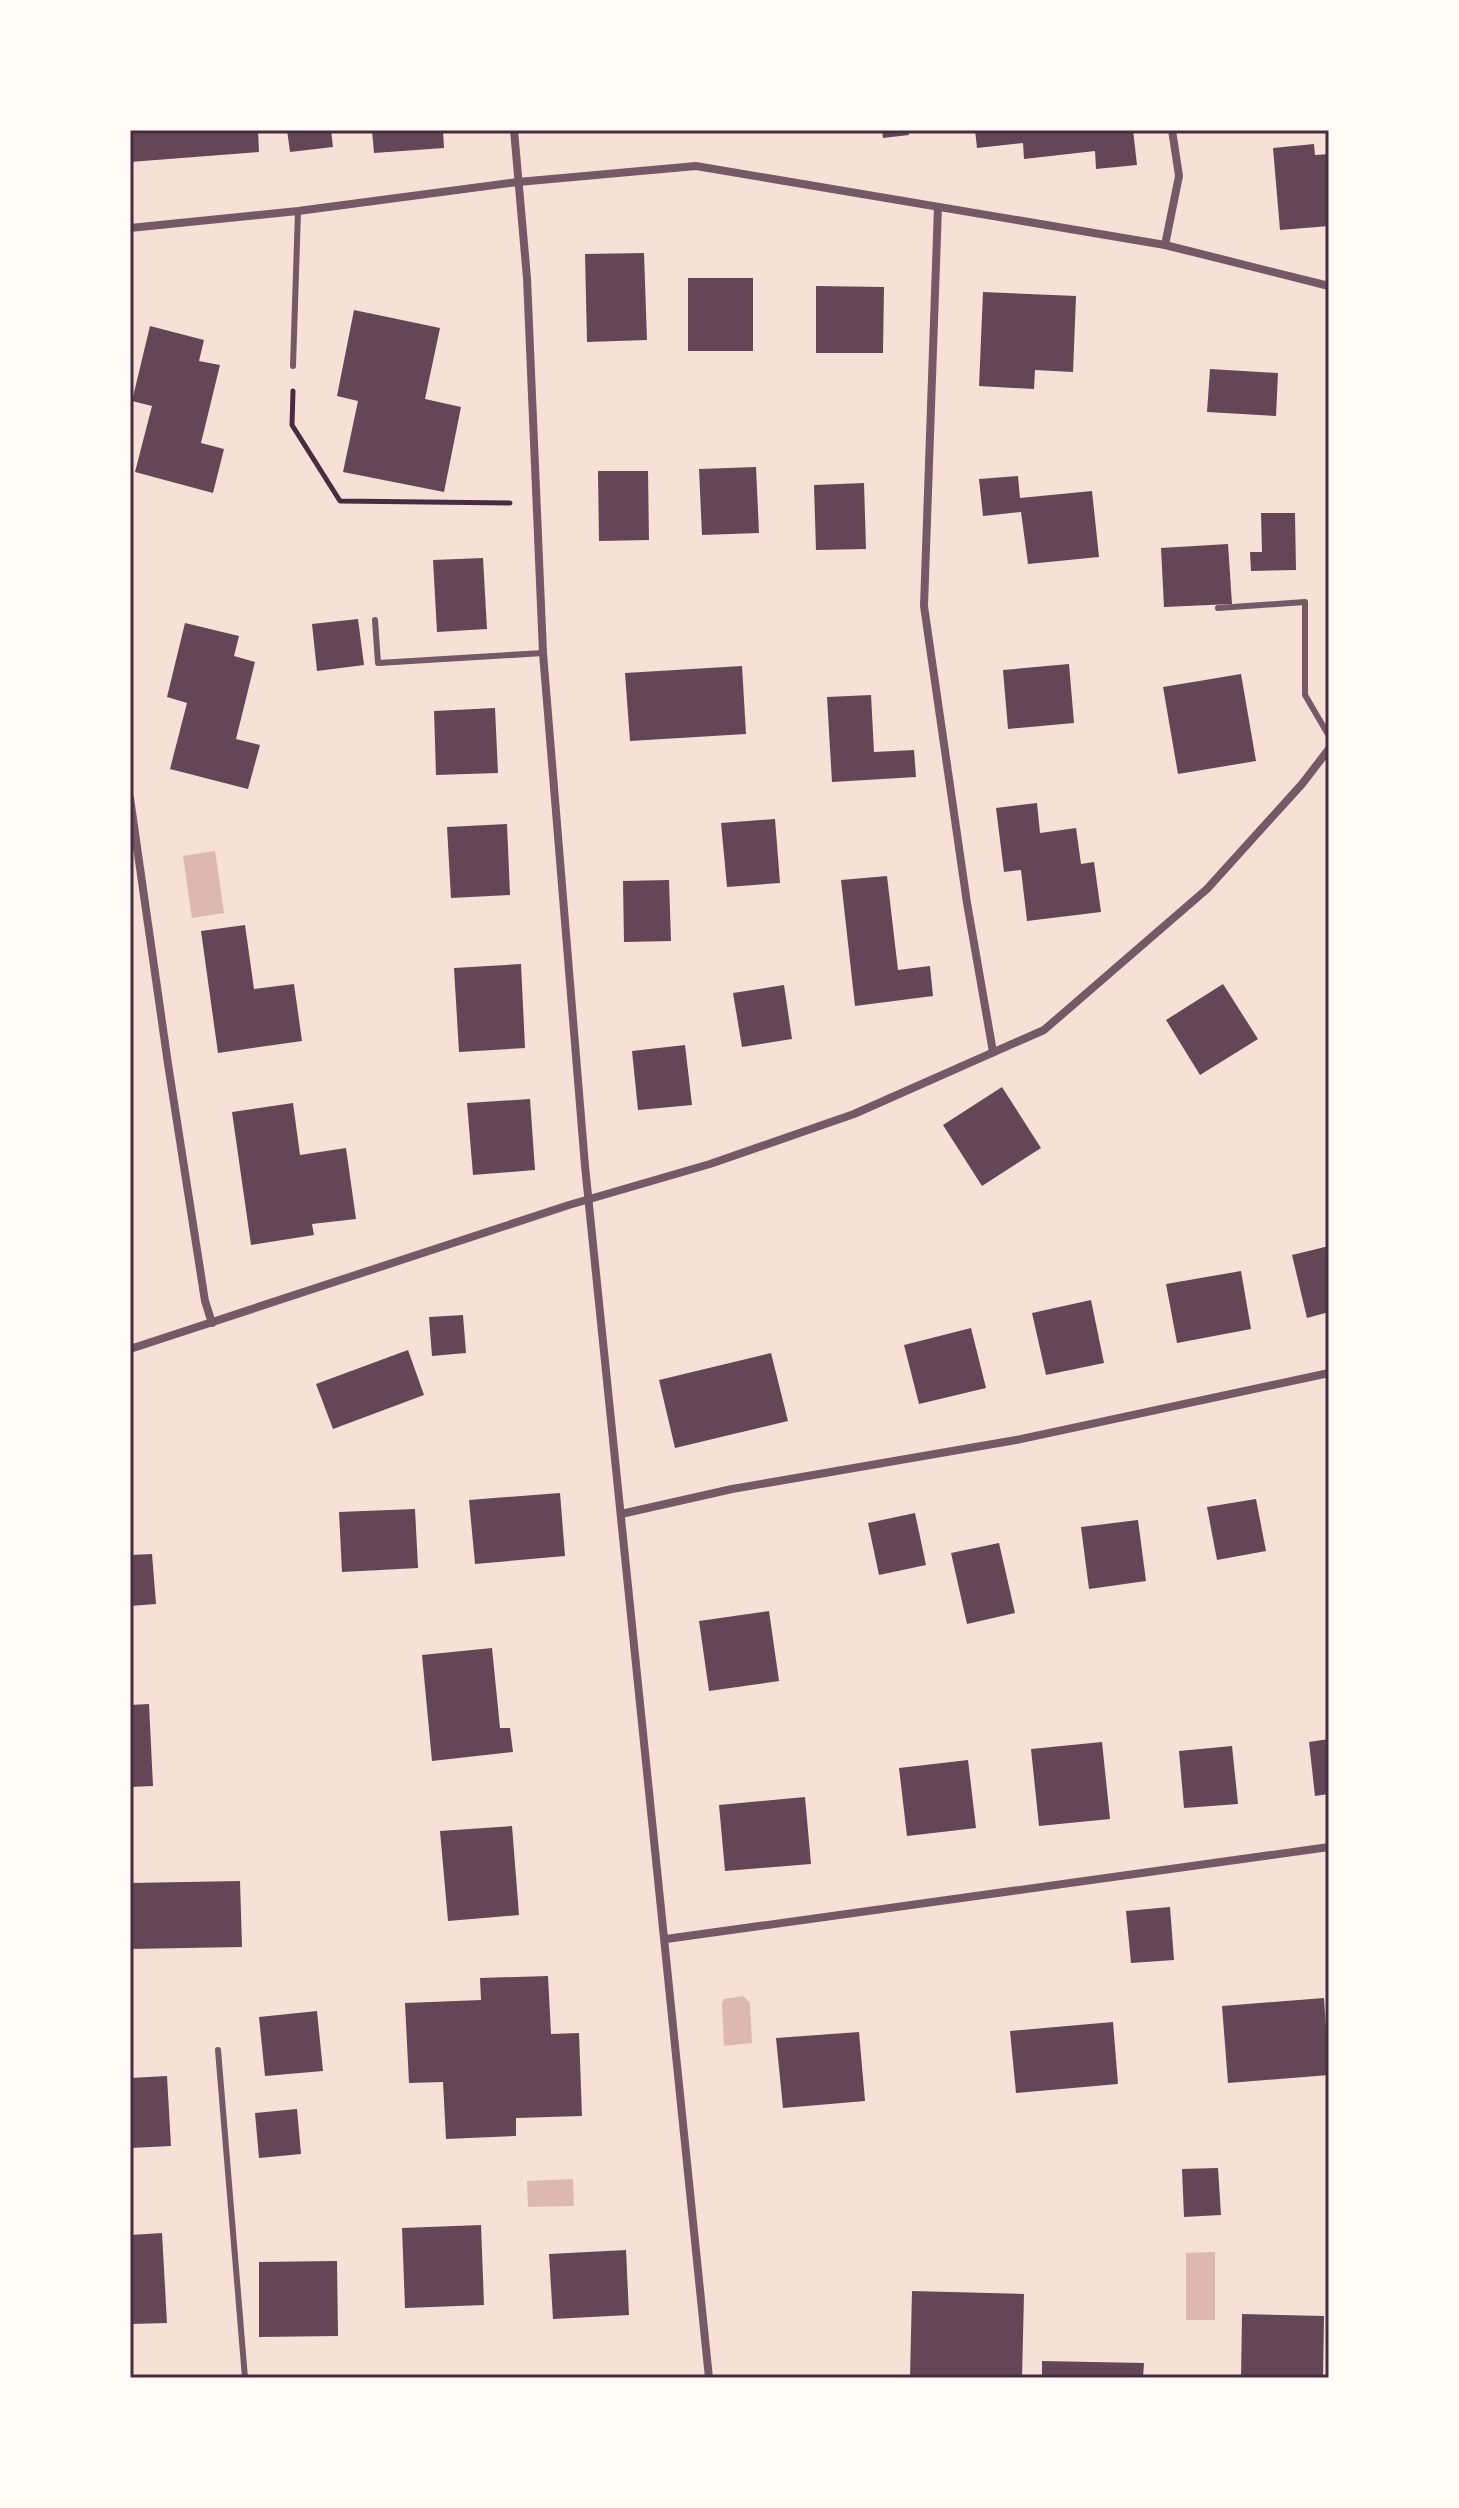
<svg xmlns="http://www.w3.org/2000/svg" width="1459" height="2508" font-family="Lato,sans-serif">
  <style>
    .water { fill: #dcb8b0 }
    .building { fill: #644757 }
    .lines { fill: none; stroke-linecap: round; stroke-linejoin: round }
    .path { stroke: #4a2c40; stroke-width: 5 }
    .service { stroke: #755966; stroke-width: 6 }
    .minor { stroke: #755966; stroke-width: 8 }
    .neatline { fill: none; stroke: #4a2c40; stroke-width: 3 }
  </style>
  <rect width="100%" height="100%" fill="#f7e1d7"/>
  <g class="water">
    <path d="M 215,851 L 224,913 L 192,918 L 183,856 Z"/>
    <path d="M 743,1996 L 750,2003 L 752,2043 L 724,2046 L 722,2004 L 724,1999 Z"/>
    <path d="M 573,2179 L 574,2206 L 528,2207 L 527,2181 Z"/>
    <path d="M 1215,2252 L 1215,2320 L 1186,2320 L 1186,2253 Z"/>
  </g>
  <g class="building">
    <path d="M 130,130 L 258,130 L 259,152 L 130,162 Z"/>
    <path d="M 287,130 L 331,130 L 333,147 L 290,152 Z"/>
    <path d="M 372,130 L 443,130 L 444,148 L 374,153 Z"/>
    <path d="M 882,130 L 908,130 L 909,135 L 883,138 Z"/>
    <path d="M 975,130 L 1133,130 L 1137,165 L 1096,169 L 1095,151 L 1024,159 L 1023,143 L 977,148 Z"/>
    <path d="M 1314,144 L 1315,155 L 1329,154 L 1329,226 L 1280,230 L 1273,148 Z"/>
    <path d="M 644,253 L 647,340 L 587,342 L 585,254 Z"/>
    <rect x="688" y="278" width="65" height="73"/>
    <path d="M 816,286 L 884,287 L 883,353 L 816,353 Z"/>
    <path d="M 983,292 L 1076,296 L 1073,372 L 1035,370 L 1034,389 L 979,386 Z"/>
    <path d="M 354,310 L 440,328 L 425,399 L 461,407 L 444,492 L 343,472 L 358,401 L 337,396 Z"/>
    <path d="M 150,326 L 204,340 L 199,361 L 220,365 L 201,443 L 224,449 L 213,493 L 135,472 L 152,406 L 132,401 Z"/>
    <path d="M 1210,369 L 1278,373 L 1276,416 L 1207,412 Z"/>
    <path d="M 756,467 L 759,533 L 702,535 L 699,469 Z"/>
    <path d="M 598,471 L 648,471 L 649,540 L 599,541 Z"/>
    <path d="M 1018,476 L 1020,498 L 1092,491 L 1099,557 L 1028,564 L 1021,512 L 983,516 L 979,479 Z"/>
    <path d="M 864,483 L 866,549 L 816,550 L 814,485 Z"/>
    <path d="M 1261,513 L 1295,513 L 1296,570 L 1251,571 L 1250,552 L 1262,552 Z"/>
    <path d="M 1228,544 L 1232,604 L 1164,607 L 1161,548 Z"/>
    <path d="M 483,558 L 487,629 L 437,632 L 433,560 Z"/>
    <path d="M 358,619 L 364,665 L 317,671 L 312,624 Z"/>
    <path d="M 185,623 L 239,636 L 234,656 L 255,662 L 236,739 L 260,745 L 248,789 L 170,769 L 187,703 L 167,697 Z"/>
    <path d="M 1069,664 L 1074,723 L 1008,729 L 1003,670 Z"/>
    <path d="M 742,666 L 746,734 L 630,741 L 625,673 Z"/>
    <path d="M 1241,674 L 1256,761 L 1178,774 L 1163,687 Z"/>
    <path d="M 871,695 L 874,752 L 914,750 L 916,777 L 832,782 L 827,697 Z"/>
    <path d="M 495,708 L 498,773 L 436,775 L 434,711 Z"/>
    <path d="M 1037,803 L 1040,833 L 1076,828 L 1081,864 L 1094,862 L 1101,912 L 1027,921 L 1021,870 L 1004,872 L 996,808 Z"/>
    <path d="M 775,819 L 780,883 L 727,887 L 721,823 Z"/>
    <path d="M 507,824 L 510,895 L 451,898 L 447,827 Z"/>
    <path d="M 887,876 L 898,970 L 930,966 L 933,996 L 855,1006 L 841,880 Z"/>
    <path d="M 669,880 L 671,941 L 624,942 L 623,881 Z"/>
    <path d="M 245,925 L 254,989 L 294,984 L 302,1041 L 218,1053 L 201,931 Z"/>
    <path d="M 521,964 L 525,1048 L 459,1052 L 454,968 Z"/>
    <path d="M 1223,984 L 1258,1039 L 1200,1075 L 1166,1020 Z"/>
    <path d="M 784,985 L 792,1039 L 742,1047 L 733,993 Z"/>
    <path d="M 685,1045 L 692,1105 L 638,1110 L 632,1051 Z"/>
    <path d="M 1002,1087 L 1041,1148 L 982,1186 L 943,1125 Z"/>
    <path d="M 530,1099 L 535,1170 L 473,1175 L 467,1103 Z"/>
    <path d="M 293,1103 L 300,1155 L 346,1148 L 356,1219 L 312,1224 L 314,1235 L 251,1245 L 232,1112 Z"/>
    <path d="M 1329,1246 L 1329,1312 L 1307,1318 L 1292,1255 Z"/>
    <path d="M 1241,1271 L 1251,1329 L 1177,1343 L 1166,1284 Z"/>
    <path d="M 1091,1300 L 1104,1363 L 1046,1375 L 1032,1313 Z"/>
    <path d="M 463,1315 L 466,1353 L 432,1356 L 429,1317 Z"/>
    <path d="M 971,1328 L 986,1388 L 919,1404 L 904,1345 Z"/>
    <path d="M 408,1350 L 424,1395 L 333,1429 L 316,1384 Z"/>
    <path d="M 771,1353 L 788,1421 L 675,1448 L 659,1380 Z"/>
    <path d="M 560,1493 L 565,1556 L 475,1564 L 469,1500 Z"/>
    <path d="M 1256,1499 L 1266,1551 L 1217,1560 L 1207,1507 Z"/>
    <path d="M 415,1509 L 418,1568 L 342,1572 L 339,1512 Z"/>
    <path d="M 915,1513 L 926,1565 L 879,1575 L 868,1523 Z"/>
    <path d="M 1138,1520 L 1146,1581 L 1089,1589 L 1081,1527 Z"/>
    <path d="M 999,1543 L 1015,1613 L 967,1624 L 951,1553 Z"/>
    <path d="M 152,1554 L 156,1604 L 130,1606 L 130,1555 Z"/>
    <path d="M 769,1611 L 779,1681 L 709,1691 L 699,1621 Z"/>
    <path d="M 492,1648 L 500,1728 L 510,1728 L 513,1752 L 432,1761 L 422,1655 Z"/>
    <path d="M 149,1704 L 153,1786 L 130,1787 L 130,1705 Z"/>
    <path d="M 1329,1739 L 1329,1794 L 1315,1796 L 1309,1742 Z"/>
    <path d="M 1102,1742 L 1110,1819 L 1039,1826 L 1031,1749 Z"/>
    <path d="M 1232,1746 L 1238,1804 L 1184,1808 L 1179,1751 Z"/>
    <path d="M 968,1760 L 976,1828 L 907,1836 L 899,1768 Z"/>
    <path d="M 805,1797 L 811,1864 L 725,1871 L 719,1805 Z"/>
    <path d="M 512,1826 L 519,1915 L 448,1921 L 440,1831 Z"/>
    <path d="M 240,1881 L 242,1947 L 130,1949 L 130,1883 Z"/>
    <path d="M 1170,1907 L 1174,1960 L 1131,1963 L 1126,1911 Z"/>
    <path d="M 548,1976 L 551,2034 L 579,2033 L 582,2116 L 516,2118 L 516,2136 L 446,2139 L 443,2082 L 409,2083 L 405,2003 L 481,2000 L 480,1978 Z"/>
    <path d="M 1324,1998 L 1329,2075 L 1228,2083 L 1222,2006 Z"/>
    <path d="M 317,2011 L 323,2071 L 265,2076 L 259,2017 Z"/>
    <path d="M 1113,2022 L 1118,2084 L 1016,2093 L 1010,2031 Z"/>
    <path d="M 859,2032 L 865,2101 L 783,2108 L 776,2038 Z"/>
    <path d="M 167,2076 L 171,2146 L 130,2148 L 130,2078 Z"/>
    <path d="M 297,2109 L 301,2154 L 259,2158 L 255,2113 Z"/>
    <path d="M 1218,2168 L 1221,2215 L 1184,2217 L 1182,2169 Z"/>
    <path d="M 481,2225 L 484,2305 L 405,2308 L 402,2228 Z"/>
    <path d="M 162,2233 L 167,2323 L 130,2324 L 130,2235 Z"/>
    <path d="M 626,2250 L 629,2315 L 553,2319 L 549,2254 Z"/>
    <path d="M 337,2261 L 338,2336 L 259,2337 L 259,2262 Z"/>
    <path d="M 912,2291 L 1024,2294 L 1022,2378 L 910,2378 Z"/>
    <path d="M 1242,2314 L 1324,2316 L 1323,2378 L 1241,2378 Z"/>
    <path d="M 1042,2361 L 1144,2363 L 1143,2378 L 1042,2378 Z"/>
  </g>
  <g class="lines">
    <path class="path" d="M 293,391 L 292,425 L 340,501 L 510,503"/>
    <g class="service">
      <path d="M 293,366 L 298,211"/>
      <path d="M 1218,608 L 1305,602 L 1305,695 L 1329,736"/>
      <path d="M 375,620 L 378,663 L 543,653"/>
      <path d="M 218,2050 L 245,2378"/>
    </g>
    <g class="minor">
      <path d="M 514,130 L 527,278 L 543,653 L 585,1166 L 709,2378"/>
      <path d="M 938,207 L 924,606 L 967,903 L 993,1052"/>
      <path d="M 130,228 L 298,211 L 518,182 L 696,166 L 1165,245 L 1329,286"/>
      <path d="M 1165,245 L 1179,176 L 1172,130"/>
      <path d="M 130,798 L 168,1064 L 205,1301 L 212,1323"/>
      <path d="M 130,1349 L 569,1205 L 710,1164 L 854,1114 L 1044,1030 L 1207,889 L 1302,784 L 1329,749"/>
      <path d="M 621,1514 L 732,1489 L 1016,1440 L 1329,1373"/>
      <path d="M 666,1939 L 1329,1847"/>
    </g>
  </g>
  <rect width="1459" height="2508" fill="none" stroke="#fffaf5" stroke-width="264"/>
  <rect x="132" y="132" width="1195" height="2244" class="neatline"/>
</svg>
